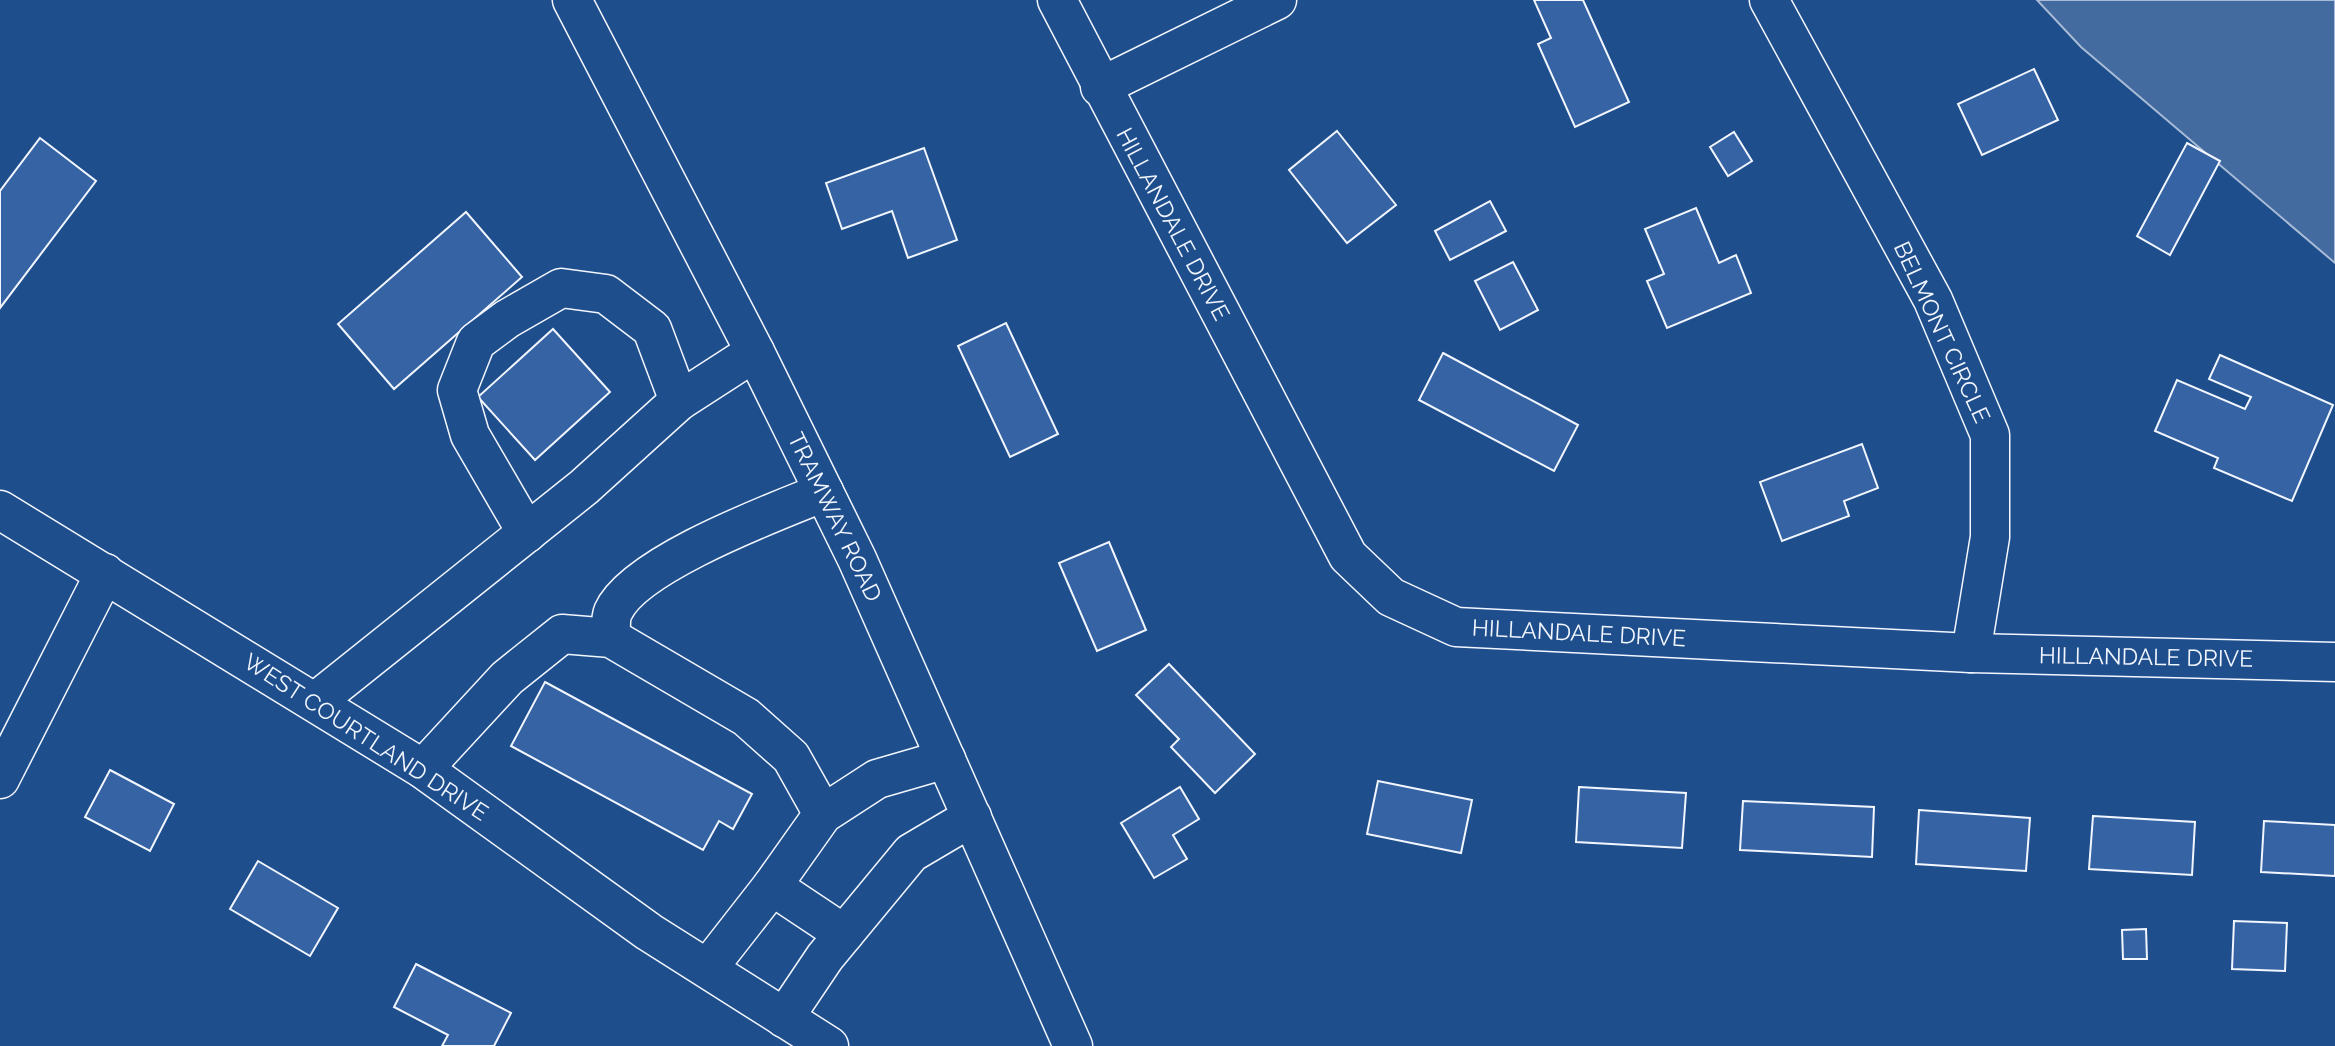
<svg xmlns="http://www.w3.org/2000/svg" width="2335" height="1046" font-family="Raleway,sans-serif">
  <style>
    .water { fill: #446ba0; stroke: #a8bbd7; stroke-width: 2 }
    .building { fill: #3563a3; stroke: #f2f6ff; stroke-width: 2 }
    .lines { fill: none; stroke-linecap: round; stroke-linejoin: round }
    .minor-casing { stroke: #f2f6ff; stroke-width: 41 }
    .major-casing { stroke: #f2f6ff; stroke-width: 41 }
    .minor { stroke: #1f4e8c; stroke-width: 38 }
    .major { stroke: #1f4e8c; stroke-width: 38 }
    .labels { text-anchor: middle; stroke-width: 5; stroke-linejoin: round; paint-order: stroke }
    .street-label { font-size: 23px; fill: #f2f6ff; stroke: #1f4e8c }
  </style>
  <rect width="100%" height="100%" fill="#1f4e8c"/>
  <path class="water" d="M 2037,0 L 2335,0 L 2335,263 L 2081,47 Z"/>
  <g class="building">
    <path d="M 1534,0 L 1583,0 L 1629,102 L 1575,127 L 1538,44 L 1551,38 Z"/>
    <path d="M 2034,69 L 2058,120 L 1982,155 L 1958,104 Z"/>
    <path d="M 1337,131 L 1396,205 L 1347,243 L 1289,170 Z"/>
    <path d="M 1734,132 L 1752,161 L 1728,176 L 1710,147 Z"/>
    <path d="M 40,138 L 96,181 L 0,308 L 0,191 Z"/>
    <path d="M 2187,143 L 2220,161 L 2170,255 L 2137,236 Z"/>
    <path d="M 924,148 L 957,240 L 908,258 L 892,211 L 842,229 L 826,183 Z"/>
    <path d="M 1490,201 L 1506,231 L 1450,260 L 1435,231 Z"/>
    <path d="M 1696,208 L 1719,263 L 1736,255 L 1751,293 L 1667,328 L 1647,281 L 1664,274 L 1645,229 Z"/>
    <path d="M 466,212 L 522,277 L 394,389 L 338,324 Z"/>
    <path d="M 1513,262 L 1538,310 L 1500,330 L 1475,281 Z"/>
    <path d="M 1006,323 L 1058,434 L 1010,457 L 958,346 Z"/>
    <path d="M 553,329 L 610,392 L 535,460 L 478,397 Z"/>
    <path d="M 1443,353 L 1578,425 L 1554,471 L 1419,400 Z"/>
    <path d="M 2220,355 L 2333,405 L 2292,501 L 2214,468 L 2218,458 L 2155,431 L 2177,380 L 2245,409 L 2251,397 L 2209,379 Z"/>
    <path d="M 1862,444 L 1878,488 L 1844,501 L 1849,516 L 1782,541 L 1760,482 Z"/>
    <path d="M 1109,542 L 1146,630 L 1097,651 L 1059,563 Z"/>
    <path d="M 1169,664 L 1255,754 L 1215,793 L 1171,747 L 1179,739 L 1136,695 Z"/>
    <path d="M 545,682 L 752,794 L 733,829 L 719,821 L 703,850 L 511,746 Z"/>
    <path d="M 110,770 L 174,804 L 150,851 L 85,817 Z"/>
    <path d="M 1378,781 L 1472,800 L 1461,853 L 1367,834 Z"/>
    <path d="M 1180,787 L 1199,819 L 1173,835 L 1187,859 L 1154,878 L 1121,823 Z"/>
    <path d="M 1579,787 L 1686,793 L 1682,848 L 1576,842 Z"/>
    <path d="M 1743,801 L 1874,807 L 1872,857 L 1740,850 Z"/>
    <path d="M 1919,810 L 2030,818 L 2026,871 L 1916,864 Z"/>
    <path d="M 2093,816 L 2195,822 L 2192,875 L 2089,869 Z"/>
    <path d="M 2264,821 L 2335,825 L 2335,876 L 2261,872 Z"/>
    <path d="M 258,861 L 338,908 L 310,956 L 230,909 Z"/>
    <path d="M 2234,921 L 2287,923 L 2285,971 L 2232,969 Z"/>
    <path d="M 2146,929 L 2147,959 L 2123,959 L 2122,930 Z"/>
    <path d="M 416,964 L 511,1013 L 494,1046 L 442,1046 L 448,1035 L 394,1007 Z"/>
  </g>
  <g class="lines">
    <g class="minor-casing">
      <g id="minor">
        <path d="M 1057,0 L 1348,556 L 1391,597 L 1456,627 L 1971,653 L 2335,662"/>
        <path d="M 1769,0 L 1933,300 L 1990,435 L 1990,537 L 1971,653"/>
        <path d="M 1100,87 L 1277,0"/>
        <path d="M 0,510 L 423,769 L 649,932 L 829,1046"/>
        <path d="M 527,533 L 470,435 L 457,390 L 476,342 L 507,319 L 561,288 L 606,294 L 652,329 L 679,401"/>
        <path d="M 611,638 C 611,630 610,619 613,612 C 634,564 775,512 824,492"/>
        <path d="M 315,702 L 584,487 L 679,401 L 755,352"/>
        <path d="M 423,769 L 507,678 L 562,634 L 611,638 L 746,717 L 791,757 L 823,814"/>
        <path d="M 0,779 L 105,573"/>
        <path d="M 772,886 L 844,934"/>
        <path d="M 708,968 L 772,886 L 823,814 L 877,779 L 946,759"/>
        <path d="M 784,1018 L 825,957 L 911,853 L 972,817"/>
      </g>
    </g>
    <g class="major-casing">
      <path id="major" d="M 572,0 L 755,352 L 857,559 L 1073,1046"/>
    </g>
    <use href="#minor" class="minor"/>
    <use href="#major" class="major"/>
  </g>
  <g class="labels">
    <g class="street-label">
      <text transform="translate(1173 224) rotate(62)" y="8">HILLANDALE DRIVE</text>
      <text transform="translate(1942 332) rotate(65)" y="8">BELMONT CIRCLE</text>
      <text transform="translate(835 517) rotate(64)" y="8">TRAMWAY ROAD</text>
      <text transform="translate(1579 633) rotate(3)" y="8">HILLANDALE DRIVE</text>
      <text transform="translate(2146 657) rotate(1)" y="8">HILLANDALE DRIVE</text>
      <text transform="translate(366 737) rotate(33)" y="8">WEST COURTLAND DRIVE</text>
    </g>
  </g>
</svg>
